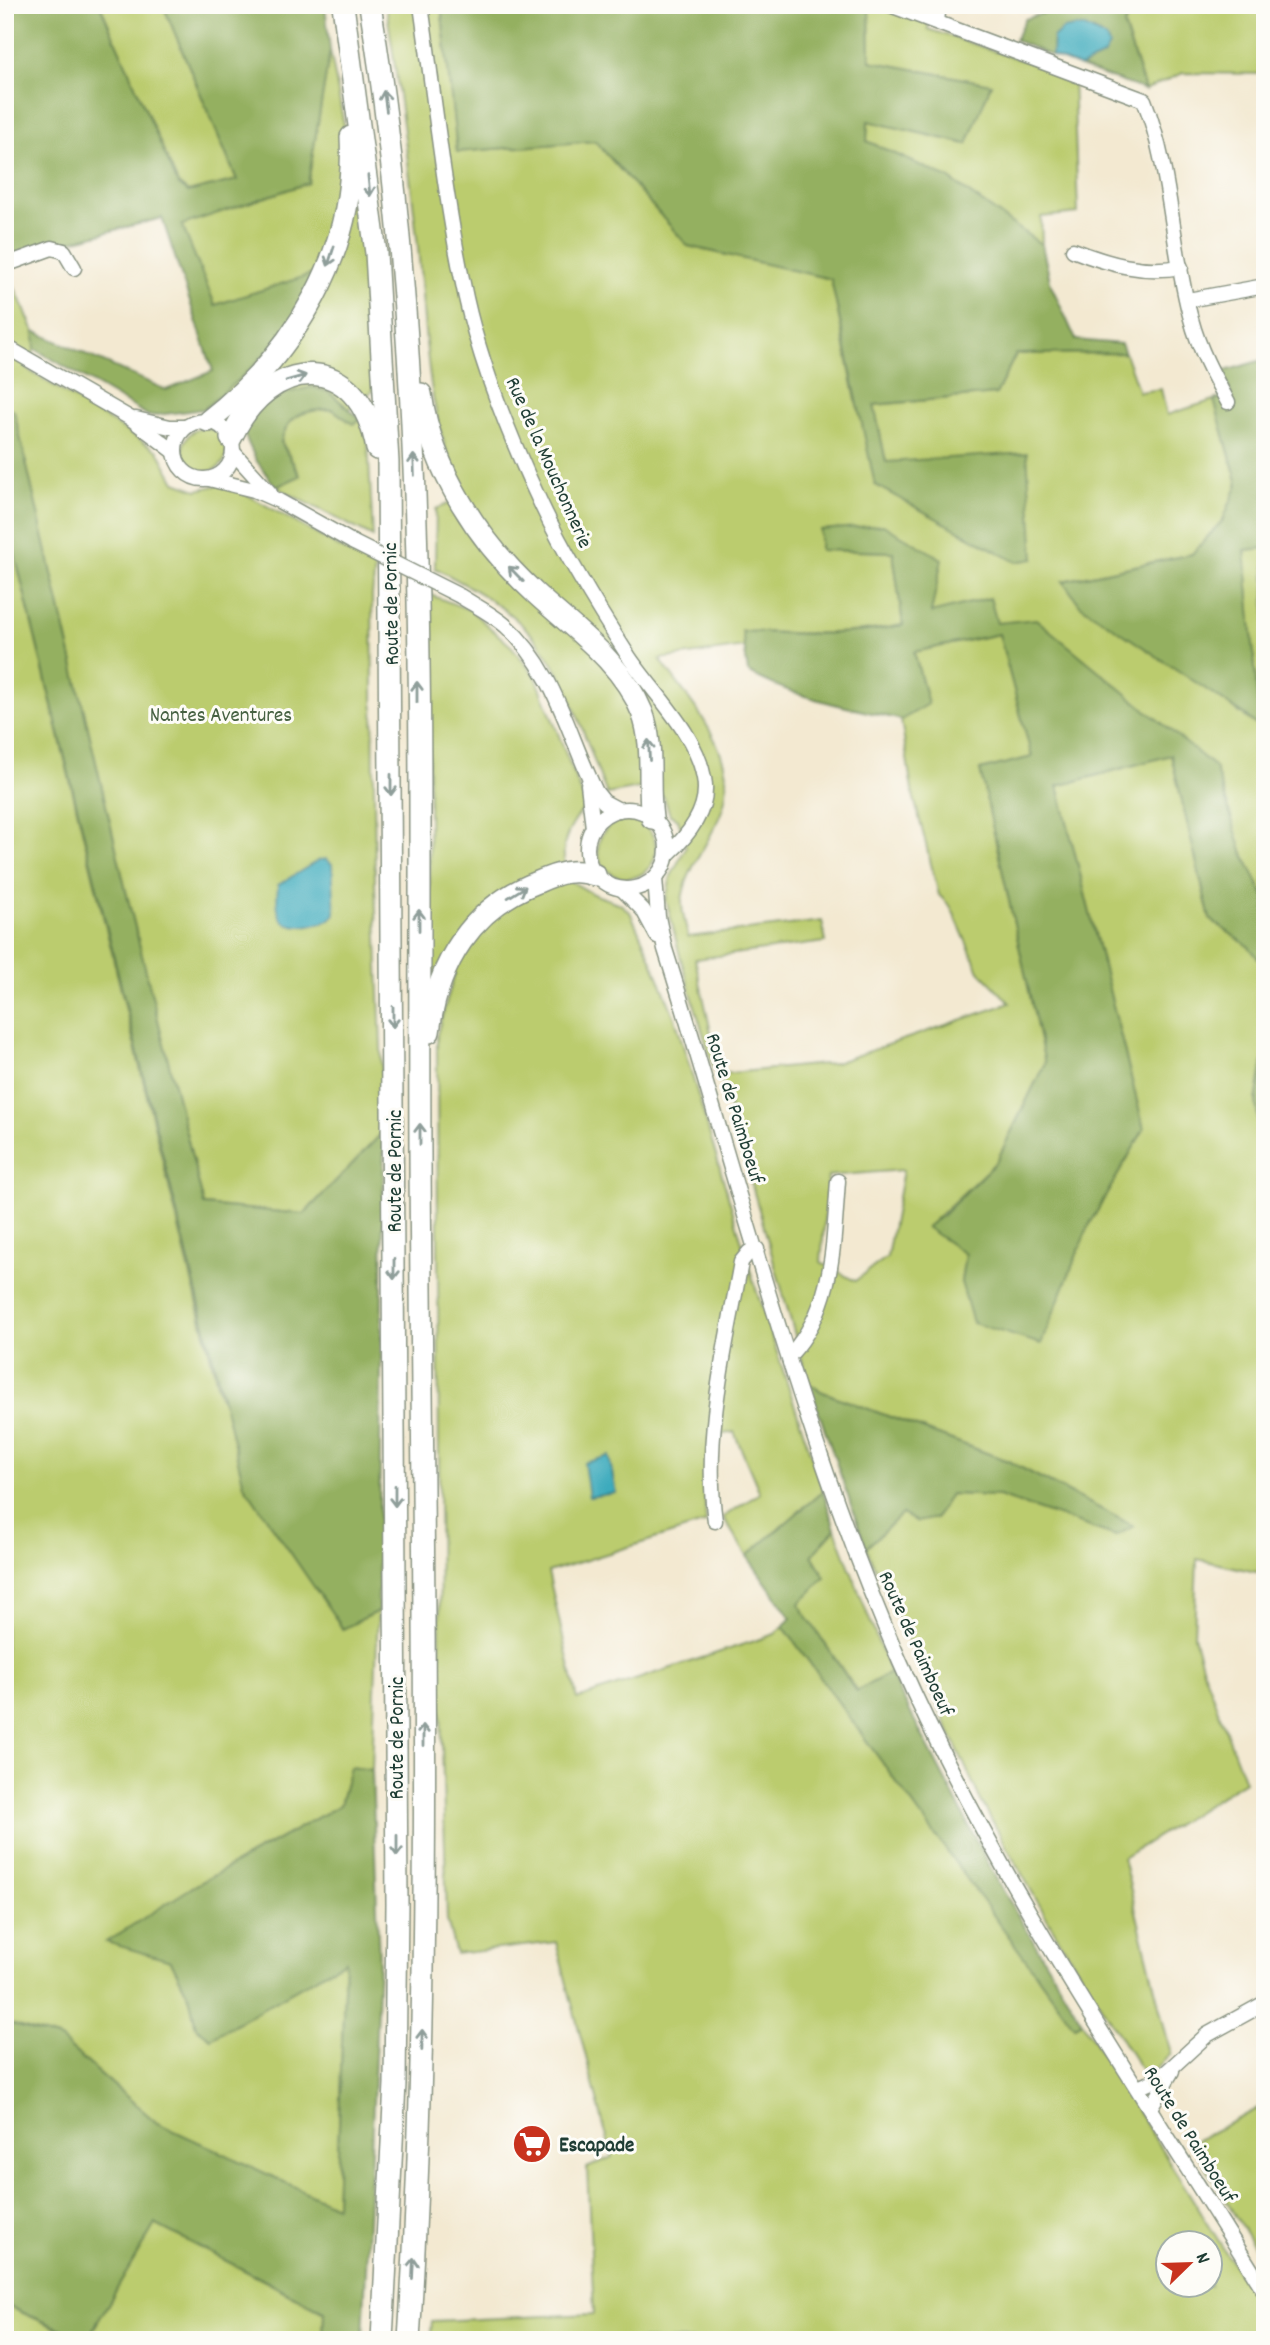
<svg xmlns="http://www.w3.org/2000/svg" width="1270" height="2345" font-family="Dekko,sans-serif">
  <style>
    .green { fill: #bbcc6e; stroke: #6d8451; stroke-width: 2; fill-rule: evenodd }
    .forest { fill: #94b061; stroke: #5a764a; stroke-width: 2 }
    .water { fill: #3eabbd; stroke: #2e7478; stroke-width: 2 }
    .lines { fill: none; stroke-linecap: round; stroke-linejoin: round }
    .minor-casing { stroke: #899382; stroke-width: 17 }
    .highway-casing { stroke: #899382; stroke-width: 24 }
    .minor { stroke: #fff; stroke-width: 14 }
    .highway { stroke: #fff; stroke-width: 21 }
    .minor-bridge-casing { stroke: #899382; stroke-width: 17; stroke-linecap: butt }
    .minor-bridge { stroke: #fff; stroke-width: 14 }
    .oneway { stroke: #8f9e9a }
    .labels { text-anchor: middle; stroke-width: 6; stroke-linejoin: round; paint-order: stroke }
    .street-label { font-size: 21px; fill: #1f3d34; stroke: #fdfcf7 }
    .park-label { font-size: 21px; fill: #466142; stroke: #fdfcf7 }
    .poi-label { font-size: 21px; font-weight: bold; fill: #1f3d34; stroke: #fdfcf7; text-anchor: start }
  </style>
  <rect width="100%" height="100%" fill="#fdfcf7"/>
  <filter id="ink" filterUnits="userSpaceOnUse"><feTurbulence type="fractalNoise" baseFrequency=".0143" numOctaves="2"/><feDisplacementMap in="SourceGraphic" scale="14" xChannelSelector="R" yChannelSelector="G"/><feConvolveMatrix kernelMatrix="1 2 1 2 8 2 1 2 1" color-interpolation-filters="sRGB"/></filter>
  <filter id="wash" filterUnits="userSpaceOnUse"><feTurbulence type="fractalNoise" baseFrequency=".00686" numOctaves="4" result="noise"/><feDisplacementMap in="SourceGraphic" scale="28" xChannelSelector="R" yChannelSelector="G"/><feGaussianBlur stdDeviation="1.57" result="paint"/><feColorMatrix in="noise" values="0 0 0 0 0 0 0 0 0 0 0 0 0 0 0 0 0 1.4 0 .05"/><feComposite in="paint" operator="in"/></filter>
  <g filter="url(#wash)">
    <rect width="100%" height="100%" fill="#f3e9d1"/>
    <g class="green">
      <path d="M 100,5 L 163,5 L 237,180 L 188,192 L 178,184 Z"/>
      <path d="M 386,5 L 441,5 L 457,152 L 595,141 L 688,246 L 831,279 L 857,406 L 886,462 L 874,405 L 996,394 L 1016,354 L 1125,353 L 1139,392 L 1161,389 L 1167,415 L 1214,400 L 1238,485 L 1223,520 L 1192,554 L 1063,581 L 1260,728 L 1245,550 L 1265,548 L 1265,898 L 1242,851 L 1215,767 L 996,623 L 990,598 L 930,614 L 883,525 L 820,550 L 893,552 L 903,625 C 849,636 798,634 743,631 L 745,647 L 660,659 C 681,690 715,727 724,764 C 738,820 689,851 682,900 C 681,911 686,925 688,937 L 822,921 L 826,942 L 695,959 L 720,1074 L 835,1063 L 1010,1003 L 979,971 L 951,907 L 939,895 L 912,790 L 901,720 L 928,704 L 914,652 L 999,634 L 1032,757 L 980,770 L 1045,1063 L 997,1161 L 927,1227 L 965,1254 L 961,1282 L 1088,1227 L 1144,1129 L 1058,786 L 1171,755 L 1210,919 L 1249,947 L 1265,967 L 1265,1050 L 1256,1101 L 1265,1184 L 1265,1574 L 1197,1559 L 1194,1636 L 1204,1673 L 1245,1781 L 1123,1858 L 1171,2054 L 1146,2078 L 1053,1929 L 981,1801 L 866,1548 L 902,1513 L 936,1518 L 950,1494 L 999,1496 L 1116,1536 L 1133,1526 L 1008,1461 L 823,1392 L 809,1384 L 720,1074 L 714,1070 L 680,956 L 666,899 L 671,876 L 686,847 L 678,819 L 670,815 L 664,797 L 639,788 L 607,794 C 583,737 568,666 520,623 C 495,600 465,584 435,568 L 436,509 L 465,497 C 424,413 427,338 418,248 C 410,167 398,86 386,5 ZM 903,1170 L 887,1257 L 855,1281 L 821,1262 L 828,1176 Z"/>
      <path d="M 869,5 L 930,5 L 928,29 L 1073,77 L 1078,213 L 1041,217 L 1042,245 L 948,178 L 867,141 L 868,121 L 966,144 L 991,84 L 870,61 Z"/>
      <path d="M 1134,5 L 1265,5 L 1265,74 L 1183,73 L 1145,90 L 1124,25 Z"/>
      <path d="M 330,50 L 362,221 L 374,390 L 349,409 L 329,392 L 244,434 L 204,409 L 254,366 L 314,274 L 215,305 L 181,225 L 308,183 Z"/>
      <path d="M 5,266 L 34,331 L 35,349 L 25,368 L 158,451 L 175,482 L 197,490 L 227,483 L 375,568 L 372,595 L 375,883 L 384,1131 L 304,1214 L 204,1205 L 126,891 L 14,411 L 5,406 Z"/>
      <path d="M 332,409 L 353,424 L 361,419 L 368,442 L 373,537 L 276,487 L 300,475 L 281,441 C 288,412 306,410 332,409 Z"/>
      <circle cx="205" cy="450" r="22"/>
      <path d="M 5,514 L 220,1396 L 342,1629 L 378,1611 L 372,1770 L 350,1767 L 340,1805 L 191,1888 L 171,1961 L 190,1999 L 196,2027 L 211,2038 L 345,1961 L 336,2207 L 157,2123 L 60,2039 L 5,2022 Z"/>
      <path d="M 428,594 L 470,610 L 512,647 L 536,677 L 586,805 C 566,833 557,845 569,880 L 593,894 L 620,904 L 630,912 L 649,954 L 675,1018 L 755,1286 L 823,1491 L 747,1556 L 723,1517 L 760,1493 L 734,1432 L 710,1437 L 704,1487 L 706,1523 L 548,1572 L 577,1699 L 775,1634 L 783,1626 L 1075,2026 L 1082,2022 L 1250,2291 L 1262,2325 L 1261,2340 L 430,2340 L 432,2321 L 594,2314 L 587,2168 L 612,2157 L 556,1942 L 456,1954 L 447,1920 L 440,1674 L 437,1034 L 455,973 L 430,975 ZM 1168,2244 L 1210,2244 L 1210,2286 L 1168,2286 Z"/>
      <circle cx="627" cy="849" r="29"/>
      <path d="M 835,1529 L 890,1673 L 857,1691 L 798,1604 L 825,1577 L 812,1555 Z"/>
      <path d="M 1265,2105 L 1265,2265 L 1191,2143 Z"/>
      <path d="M 155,2224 L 324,2312 L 323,2340 L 87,2340 Z"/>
      <path d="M 5,2305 L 83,2340 L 5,2340 Z"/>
    </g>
    <g class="forest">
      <path d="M 5,5 L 100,5 L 178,184 L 188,192 L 237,180 L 163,5 L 325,5 L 330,50 L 308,183 L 182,225 L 215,305 L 315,273 L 300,315 L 254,366 L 204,409 L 149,416 L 35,349 L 34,331 L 166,390 L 213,371 L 162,218 L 5,258 Z"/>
      <path d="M 441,5 L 869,5 L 870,61 L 991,84 L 967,144 L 868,121 L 867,141 L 948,178 L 1042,245 L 1051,285 L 1076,340 L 1121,344 L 1125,353 L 1016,354 L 996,394 L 874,405 L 886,462 L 1027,453 L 1034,559 L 1016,562 L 875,485 L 831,279 L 688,246 L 595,141 L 457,152 Z"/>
      <path d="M 1070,5 L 1105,11 L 1107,5 L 1134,5 L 1124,26 L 1145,90 L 1080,67 L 1103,56 L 1106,38 C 1086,23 1074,27 1053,38 L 1052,56 L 1015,40 L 1025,19 Z"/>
      <path d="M 1265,359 L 1265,548 L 1245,550 L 1260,728 L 1246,716 L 1080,605 L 1063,581 L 1192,554 L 1223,520 L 1238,484 L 1214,400 L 1231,394 L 1222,372 Z"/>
      <path d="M 312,387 L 329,392 L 361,419 L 353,424 L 332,409 C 306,410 288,413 281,442 L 300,476 L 276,487 L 256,460 L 244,434 L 257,408 L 286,393 Z"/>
      <path d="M 5,406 L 14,411 L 126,891 L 204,1205 L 304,1214 L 384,1131 L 378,1611 L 343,1629 L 244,1485 L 5,514 Z"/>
      <path d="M 883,525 L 942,559 L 931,613 L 990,598 L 997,623 L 1036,619 L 1215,767 L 1242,851 L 1265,898 L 1265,967 L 1249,947 L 1210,919 L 1171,755 L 1058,786 L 1144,1129 L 1088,1227 L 1041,1344 L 973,1323 L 961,1282 L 965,1254 L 926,1227 L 943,1215 L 997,1161 L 1045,1063 L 980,770 L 1032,757 L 999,634 L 914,652 L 928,704 L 901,720 C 850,707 795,699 748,672 L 742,631 C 798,634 849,637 903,625 L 893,552 L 820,550 L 820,530 Z"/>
      <path d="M 1265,1050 L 1265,1184 L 1256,1101 Z"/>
      <path d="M 809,1384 L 823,1392 L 1008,1461 L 1134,1526 L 1116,1536 L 999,1496 L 950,1494 L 936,1518 L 917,1522 L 902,1514 L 866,1548 Z"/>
      <path d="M 823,1491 L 835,1529 L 812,1555 L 825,1577 L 799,1604 L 856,1691 L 890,1673 L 998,1882 L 1082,2022 L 1074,2026 L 783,1626 L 791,1618 L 747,1556 Z"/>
      <path d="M 350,1767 L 372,1770 L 379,1963 L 363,2340 L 323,2340 L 324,2311 L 155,2224 L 87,2340 L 5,2305 L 5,2022 L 60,2039 L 157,2123 L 336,2206 L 345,1961 L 211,2038 L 196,2027 L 190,1999 L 171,1961 L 106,1942 L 191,1888 L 340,1805 Z"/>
    </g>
    <g class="water">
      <path d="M 1074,27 L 1085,27 L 1106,38 L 1109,46 L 1103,56 L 1080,67 L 1052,56 L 1053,38 L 1063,29 Z"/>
      <path d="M 326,859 L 332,864 L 335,914 C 328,923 321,924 310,925 C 278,930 275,915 278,885 L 319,860 Z"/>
      <path d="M 609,1456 L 616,1493 L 589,1497 L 584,1463 Z"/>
    </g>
  </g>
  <g filter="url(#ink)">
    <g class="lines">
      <g class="minor-casing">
        <g id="minor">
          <path d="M 421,5 C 435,103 445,202 466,298 C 482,370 511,440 542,506 C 567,559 598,609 629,657 C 654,694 696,733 704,778 C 710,808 688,836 667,855"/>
          <path d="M 890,5 L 1144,100 C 1172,171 1171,247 1191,319 C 1199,349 1213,375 1228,402"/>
          <path d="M 937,21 L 939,5"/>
          <path d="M 1073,250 C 1108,264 1144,274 1181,267"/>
          <path d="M 5,265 L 52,248 L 64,251 L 74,268"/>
          <path d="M 1188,300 L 1265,286"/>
          <path d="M 5,346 L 130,418 L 175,452"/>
          <path d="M 136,419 L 170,427 L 186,427"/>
          <circle cx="204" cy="450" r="29"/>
          <path d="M 233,452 L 270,493"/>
          <path d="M 209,479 L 254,490 L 279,501 L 354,543"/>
          <path d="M 460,596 C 476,606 492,614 506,626 C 555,670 568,735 596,792 L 604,802 L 619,810"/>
          <path d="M 588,784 L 593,828"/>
          <circle cx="627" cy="849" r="40"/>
          <path d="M 655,878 L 658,917 L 665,949 C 740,1187 800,1433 900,1662 C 998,1885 1138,2086 1265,2292"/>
          <path d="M 623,890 L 643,910 L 657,936"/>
          <path d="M 790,1355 C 835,1306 833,1243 838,1181"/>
          <path d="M 715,1521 C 703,1435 726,1346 741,1262 L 749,1252 L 757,1249"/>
          <path d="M 1138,2088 L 1160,2078 L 1207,2035 L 1265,2003"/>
          <path d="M 1150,2108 L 1172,2071"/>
        </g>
      </g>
      <g class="highway-casing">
        <g id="highway">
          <path d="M 343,5 L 376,253 L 388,462 L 397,1904 L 395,2084 L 382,2340"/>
          <path d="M 370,5 C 432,385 418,771 420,1154 C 422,1549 434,1945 409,2340"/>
          <path d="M 421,394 C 432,471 480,543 536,594 C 575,630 622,662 642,712 C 655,746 647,783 652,818"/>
          <path d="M 208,421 C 295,353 357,251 351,137"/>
          <path d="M 231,438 C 269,355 359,348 377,449"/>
          <path d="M 429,1032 C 437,964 472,907 538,882 C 558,873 574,868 595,875"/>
        </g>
      </g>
      <use href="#minor" class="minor"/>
      <use href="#highway" class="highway"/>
      <g class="minor-bridge-casing">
        <path id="minor-bridge" d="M 354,543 L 460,596"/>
      </g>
      <use href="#minor-bridge" class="minor-bridge"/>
    </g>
    <defs><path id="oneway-shaft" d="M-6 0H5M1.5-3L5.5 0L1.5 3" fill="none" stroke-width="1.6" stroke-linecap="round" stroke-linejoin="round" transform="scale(1.75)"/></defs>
    <g class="oneway">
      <use href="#oneway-shaft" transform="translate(385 101) rotate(-98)"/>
      <use href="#oneway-shaft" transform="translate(369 186) rotate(84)"/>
      <use href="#oneway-shaft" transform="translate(331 256) rotate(108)"/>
      <use href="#oneway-shaft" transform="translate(296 378) rotate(-16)"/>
      <use href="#oneway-shaft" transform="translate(414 465) rotate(-92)"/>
      <use href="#oneway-shaft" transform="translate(516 574) rotate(-134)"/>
      <use href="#oneway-shaft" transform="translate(417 692) rotate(-90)"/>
      <use href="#oneway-shaft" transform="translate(649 750) rotate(-93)"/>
      <use href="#oneway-shaft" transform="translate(391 785) rotate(90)"/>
      <use href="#oneway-shaft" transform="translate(517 892) rotate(-32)"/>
      <use href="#oneway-shaft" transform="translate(419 920) rotate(-90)"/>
      <use href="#oneway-shaft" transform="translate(393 1017) rotate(90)"/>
      <use href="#oneway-shaft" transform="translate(420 1134) rotate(-90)"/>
      <use href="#oneway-shaft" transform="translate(394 1269) rotate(90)"/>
      <use href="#oneway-shaft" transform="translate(395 1496) rotate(90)"/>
      <use href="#oneway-shaft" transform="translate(423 1735) rotate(-90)"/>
      <use href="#oneway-shaft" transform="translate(397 1846) rotate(90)"/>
      <use href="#oneway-shaft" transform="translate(422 2040) rotate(-89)"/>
      <use href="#oneway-shaft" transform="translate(413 2268) rotate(-87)"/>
    </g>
  </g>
  <defs>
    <g id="supermarket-disc" transform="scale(2.0125)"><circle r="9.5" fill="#c8321e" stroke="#fdfcf7"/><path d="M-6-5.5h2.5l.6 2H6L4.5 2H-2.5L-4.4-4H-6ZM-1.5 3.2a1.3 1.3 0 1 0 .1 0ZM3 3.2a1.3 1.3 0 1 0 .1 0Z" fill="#fff"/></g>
  </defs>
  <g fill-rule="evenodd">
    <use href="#supermarket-disc" x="532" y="2144"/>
  </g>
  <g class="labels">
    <g class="street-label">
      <text transform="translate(550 462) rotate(66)" y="7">Rue de la Mouchonnerie</text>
      <text transform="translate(390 604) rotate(-91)" y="7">Route de Pornic</text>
      <text transform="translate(736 1108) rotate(73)" y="7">Route de Paimboeuf</text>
      <text transform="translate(394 1171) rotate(-90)" y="7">Route de Pornic</text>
      <text transform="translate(917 1643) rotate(66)" y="7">Route de Paimboeuf</text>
      <text transform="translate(396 1738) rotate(-90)" y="7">Route de Pornic</text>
      <text transform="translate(1191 2134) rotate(58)" y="7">Route de Paimboeuf</text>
    </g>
    <g class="park-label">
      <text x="221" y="721">Nantes Aventures</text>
    </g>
    <g class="poi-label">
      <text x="559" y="2151">Escapade</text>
    </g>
  </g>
  <rect width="1270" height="2345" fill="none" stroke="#fdfcf7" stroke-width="28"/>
  <g transform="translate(1189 2264) rotate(67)"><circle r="33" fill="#fdfcf7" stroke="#a4b0a9" stroke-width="2"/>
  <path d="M0-5L12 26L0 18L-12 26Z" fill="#c8321e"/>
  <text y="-10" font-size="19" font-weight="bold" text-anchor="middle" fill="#1f3d34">N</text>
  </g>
</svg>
